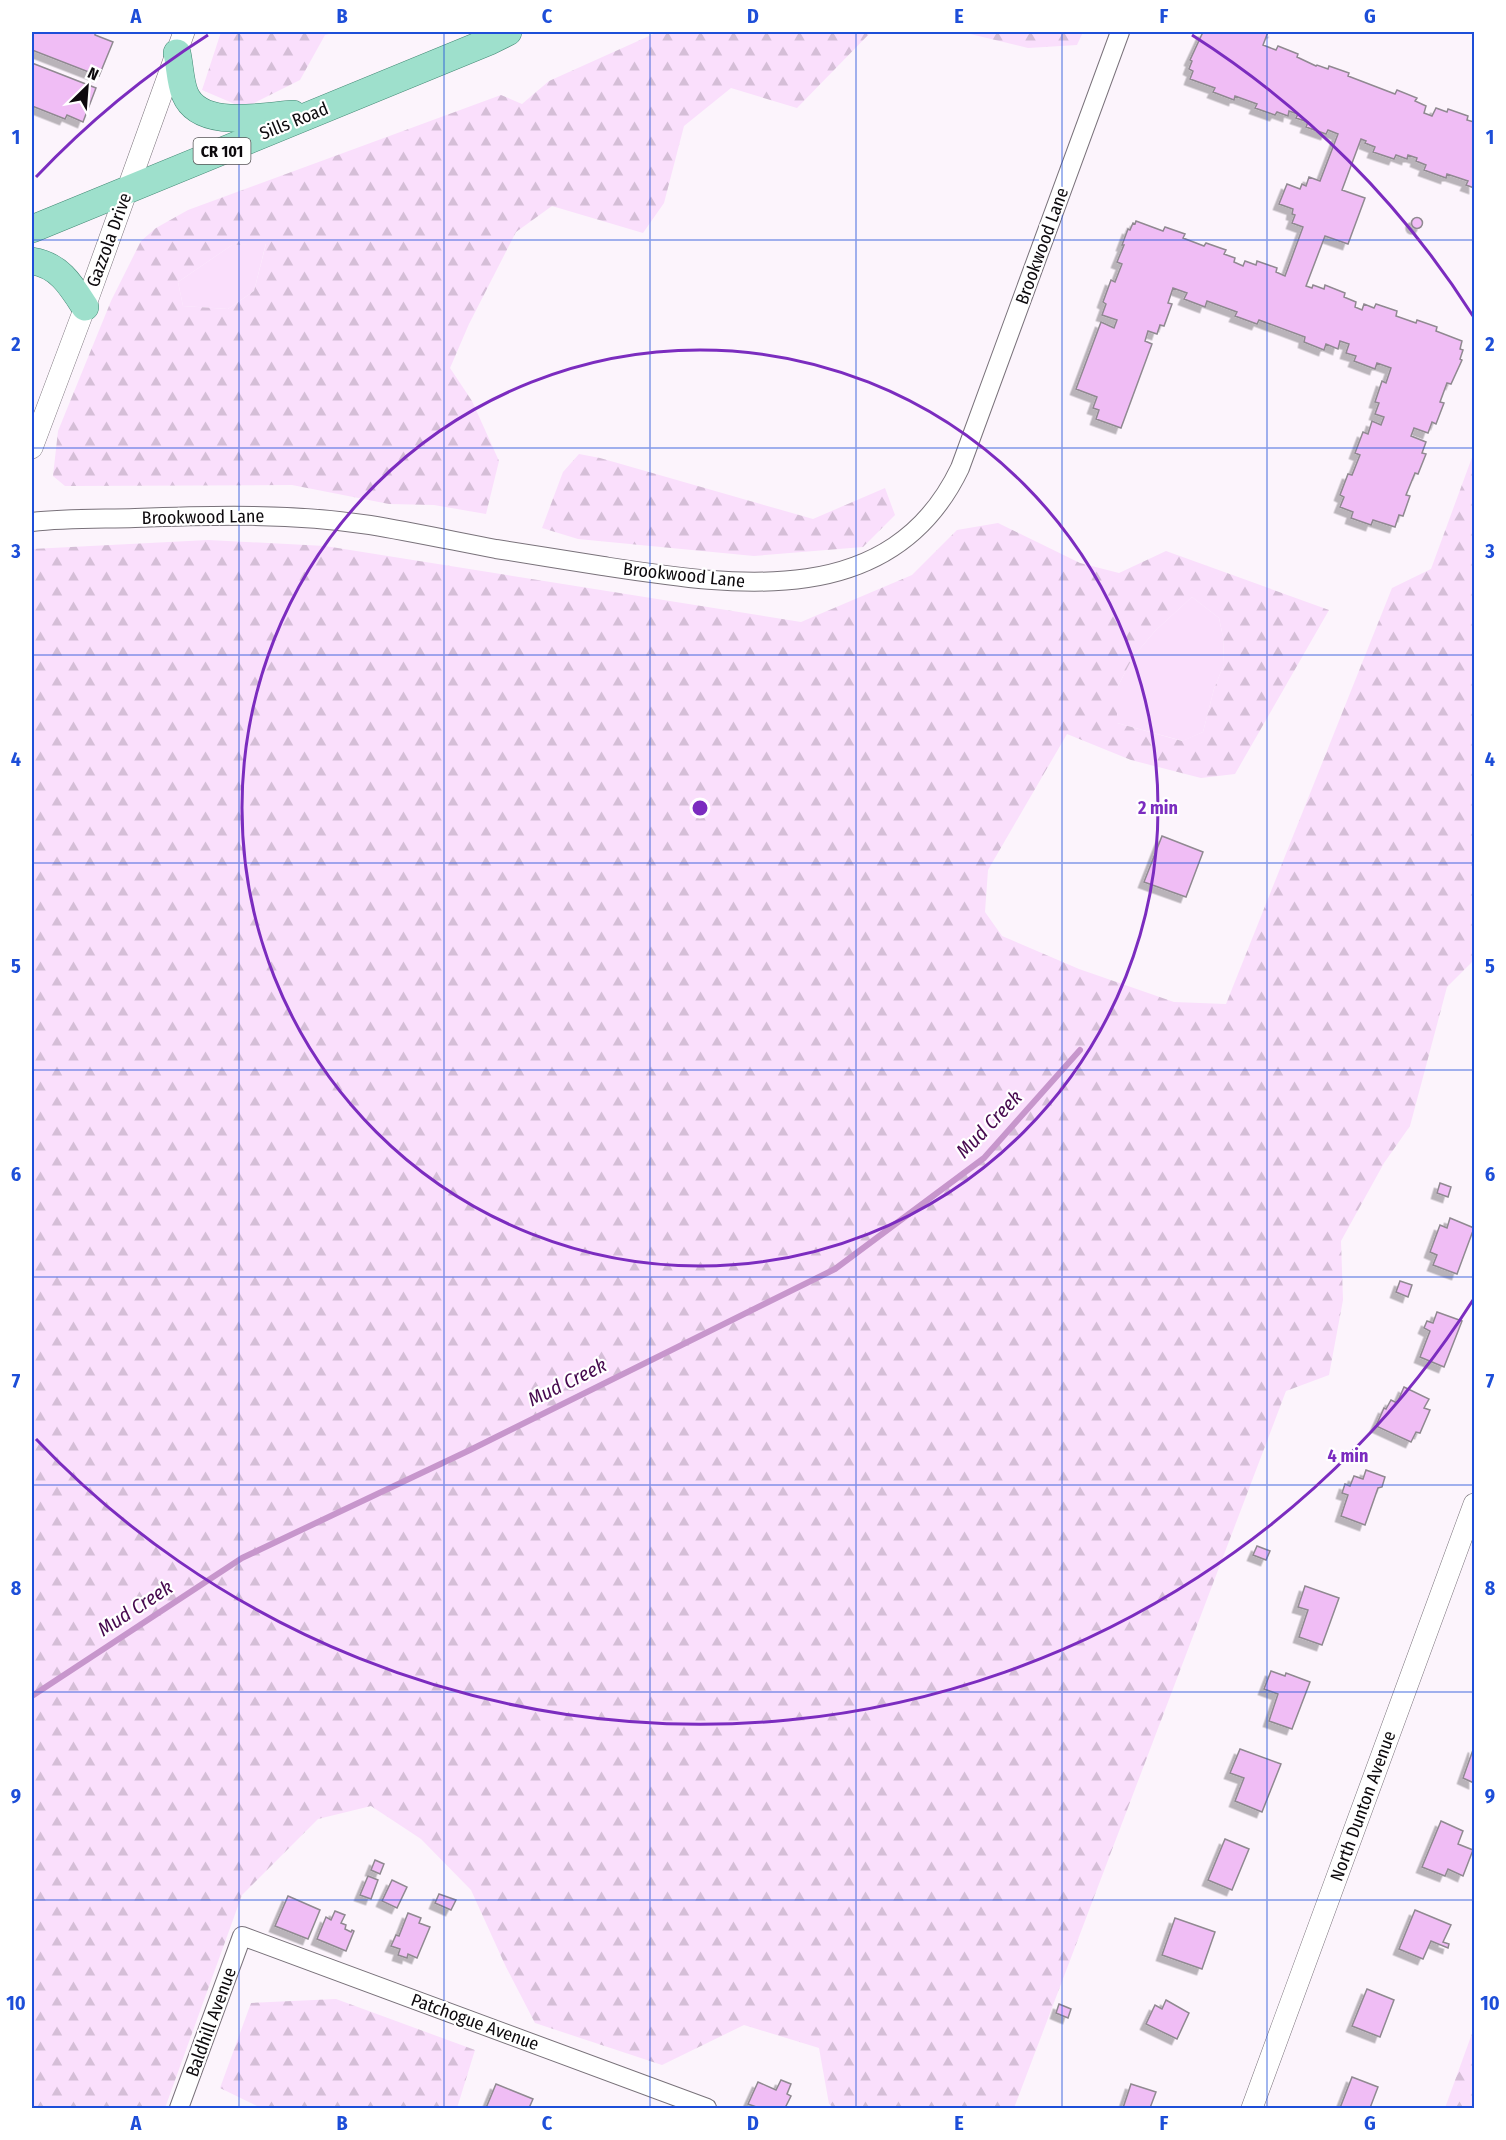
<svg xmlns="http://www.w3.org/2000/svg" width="1506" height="2140" font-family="'Fira Sans Condensed',sans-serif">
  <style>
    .green { fill: #fadffc }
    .forest { fill: url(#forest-firs); fill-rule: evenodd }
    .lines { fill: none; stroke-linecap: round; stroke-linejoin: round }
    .stream { stroke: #c796cc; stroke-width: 6 }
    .building { fill: #f0bdf5; stroke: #908991; stroke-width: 1.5; filter: url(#shadow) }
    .minor-casing { stroke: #79727a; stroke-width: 20 }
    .tertiary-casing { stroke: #79727a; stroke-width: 22 }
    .primary-casing { stroke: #418773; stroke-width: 28 }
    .minor { stroke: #fff; stroke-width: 18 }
    .tertiary { stroke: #fff; stroke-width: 21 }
    .primary { stroke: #9ee0cc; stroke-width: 27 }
    .grid { fill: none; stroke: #1d4ed8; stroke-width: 1.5; stroke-opacity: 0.55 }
    .ring { fill: none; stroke: #7b2cbf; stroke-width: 3 }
    .labels { text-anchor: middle; stroke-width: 4.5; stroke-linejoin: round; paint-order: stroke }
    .shield { fill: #fff; stroke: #565456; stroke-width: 1.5 }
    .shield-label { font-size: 16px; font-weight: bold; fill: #0d0a0d }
    .street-label { font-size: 18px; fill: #0d0a0d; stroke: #fff }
    .water-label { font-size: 20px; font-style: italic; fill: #46094e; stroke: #fff }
    .centre { fill: #7b2cbf; stroke: #fff; stroke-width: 3 }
    .ring-label { font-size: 18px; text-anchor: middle; font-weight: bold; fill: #7b2cbf; stroke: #fff; stroke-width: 4.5; stroke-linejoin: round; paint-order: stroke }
    .neatline { fill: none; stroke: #1d4ed8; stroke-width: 2 }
    .grid-label { font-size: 20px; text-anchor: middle; font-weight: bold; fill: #1d4ed8 }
  </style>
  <defs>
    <pattern id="forest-firs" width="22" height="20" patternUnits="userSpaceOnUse" patternTransform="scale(1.5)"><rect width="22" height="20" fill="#fadffc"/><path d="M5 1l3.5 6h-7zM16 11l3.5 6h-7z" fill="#d5bed7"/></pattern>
    <filter id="shadow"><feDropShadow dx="-5.5" dy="5.5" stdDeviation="0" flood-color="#0004"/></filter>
  </defs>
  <rect width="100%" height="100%" fill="#fcf4fc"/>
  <g class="green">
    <path d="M 266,243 L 254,291 L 228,309 L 183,306 L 178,282 L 232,245 Z"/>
    <path d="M 1192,597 L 1219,618 L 1223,637 L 1224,664 L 1214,689 L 1203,732 L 1183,741 L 1117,723 L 1117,688 L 1133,657 L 1155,631 Z"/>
  </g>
  <g class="forest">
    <path d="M 221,32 L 337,32 L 325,35 L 300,80 L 244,108 L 202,90 Z"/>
    <path d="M 658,32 L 871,32 L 797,108 L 731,88 L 684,126 L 664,203 L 643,233 L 552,206 L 516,232 L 469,324 L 450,368 L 472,401 L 499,461 L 486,514 L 434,505 L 389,504 L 292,485 L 65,486 L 53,476 L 58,431 L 111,301 L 141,241 L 156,228 L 188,210 L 501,95 L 522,104 L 549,81 ZM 266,244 L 254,291 L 228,309 L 183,306 L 178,282 L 232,245 Z"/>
    <path d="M 962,32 L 1083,32 L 1077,45 L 1028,48 Z"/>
    <path d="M 1474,452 L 1474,960 L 1447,987 L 1410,1126 L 1384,1163 L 1341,1241 L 1343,1300 L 1329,1375 L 1286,1391 L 1014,2108 L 834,2108 L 829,2104 L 819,2048 L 744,2025 L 662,2065 L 535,2023 L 506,1967 L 471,1890 L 421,1839 L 371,1806 L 318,1819 L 242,1895 L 165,2108 L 32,2108 L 32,549 L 208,540 L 325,546 L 801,622 L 912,575 L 957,530 L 998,523 L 1080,563 L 1119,573 L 1166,551 L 1329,610 L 1235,774 L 1201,778 L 1131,760 L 1067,734 L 988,870 L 985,912 L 1002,936 L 1079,969 L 1174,1002 L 1226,1004 L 1392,588 L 1431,569 ZM 1192,597 L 1219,618 L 1223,637 L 1224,664 L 1214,689 L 1203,732 L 1182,741 L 1117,723 L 1117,688 L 1133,657 L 1155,631 Z"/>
    <path d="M 579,454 L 600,458 L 813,519 L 885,488 L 895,515 L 863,547 L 754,556 L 578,539 L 542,528 L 563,472 Z"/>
    <path d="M 336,1999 L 475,2050 L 457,2108 L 261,2108 L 220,2088 L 251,2003 Z"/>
    <path d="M 1474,2028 L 1474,2108 L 1445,2108 Z"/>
  </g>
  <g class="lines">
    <path class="stream" d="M 32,1696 L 242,1558 L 470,1450 L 835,1269 L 984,1158 L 1080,1050"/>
  </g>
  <g class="building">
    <path d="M 32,32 L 95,32 L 95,35 L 113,42 L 99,76 L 32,50 Z"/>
    <path d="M 1203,32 L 1273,32 L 1272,33 L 1268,32 L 1263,45 L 1276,50 L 1278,46 L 1298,54 L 1297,57 L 1316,66 L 1317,65 L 1328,69 L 1329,66 L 1349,73 L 1348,76 L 1395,94 L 1397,90 L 1417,98 L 1415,101 L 1426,106 L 1424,113 L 1432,116 L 1436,108 L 1447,112 L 1448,109 L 1468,116 L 1467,120 L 1474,122 L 1474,188 L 1466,185 L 1468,181 L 1447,174 L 1446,178 L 1424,170 L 1426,165 L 1416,161 L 1417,158 L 1408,155 L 1407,159 L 1396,155 L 1394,159 L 1373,152 L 1375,147 L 1365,143 L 1366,141 L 1361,139 L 1342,190 L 1365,198 L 1348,244 L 1325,236 L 1306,286 L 1312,288 L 1313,285 L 1324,289 L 1325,285 L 1345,293 L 1344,297 L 1356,302 L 1355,307 L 1362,310 L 1364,304 L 1374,308 L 1376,304 L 1397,311 L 1396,316 L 1416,323 L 1417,320 L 1437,327 L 1436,331 L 1462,341 L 1460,349 L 1463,350 L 1460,359 L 1462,360 L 1451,384 L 1447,383 L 1440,402 L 1444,403 L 1436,424 L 1432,422 L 1428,433 L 1414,428 L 1411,436 L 1426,442 L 1422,453 L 1426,454 L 1418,474 L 1415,473 L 1406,495 L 1410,496 L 1403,516 L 1399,515 L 1395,527 L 1373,520 L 1371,525 L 1351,518 L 1353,512 L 1340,507 L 1344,497 L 1340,495 L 1348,474 L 1352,475 L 1360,455 L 1355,453 L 1363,432 L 1368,434 L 1372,421 L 1381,425 L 1384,417 L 1375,414 L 1379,403 L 1375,402 L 1382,381 L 1386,383 L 1391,368 L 1377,363 L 1375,369 L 1354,361 L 1356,356 L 1346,353 L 1349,344 L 1340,341 L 1338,349 L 1326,344 L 1324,350 L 1304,342 L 1305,337 L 1259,320 L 1257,324 L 1235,316 L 1237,312 L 1207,301 L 1205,307 L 1184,299 L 1187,293 L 1173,288 L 1168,303 L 1172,304 L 1164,326 L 1160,325 L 1157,334 L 1148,331 L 1145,341 L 1152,344 L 1121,428 L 1096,419 L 1099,410 L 1093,408 L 1097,397 L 1076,389 L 1101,322 L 1114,328 L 1117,320 L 1102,315 L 1106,304 L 1103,302 L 1111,280 L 1115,282 L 1122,264 L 1117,262 L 1124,245 L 1122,245 L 1128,229 L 1130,230 L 1133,223 L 1135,224 L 1136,221 L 1163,231 L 1165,227 L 1185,234 L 1183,238 L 1204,246 L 1206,243 L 1226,250 L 1224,254 L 1235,258 L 1234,262 L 1243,266 L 1245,261 L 1256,265 L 1257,261 L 1277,268 L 1276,272 L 1285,276 L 1303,227 L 1292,223 L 1295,215 L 1292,214 L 1293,209 L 1279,204 L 1287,184 L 1300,189 L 1302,184 L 1306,186 L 1309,177 L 1320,181 L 1338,134 L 1328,130 L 1326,134 L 1306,127 L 1308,122 L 1296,118 L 1298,114 L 1289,111 L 1288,116 L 1277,112 L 1275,115 L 1255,108 L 1257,104 L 1235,96 L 1234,100 L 1213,92 L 1215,88 L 1190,79 L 1193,71 L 1189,69 L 1192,61 L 1190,60 Z"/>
    <path d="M 32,63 L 96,88 L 83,122 L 67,115 L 65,119 L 32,106 Z"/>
    <circle cx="1417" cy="223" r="5.5"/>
    <path d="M 1162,836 L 1203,852 L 1186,897 L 1144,882 Z"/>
    <path d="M 1440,1183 L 1451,1187 L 1448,1197 L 1437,1193 Z"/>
    <path d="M 1450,1218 L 1474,1228 L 1457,1274 L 1433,1265 L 1437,1255 L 1430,1252 L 1440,1225 L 1447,1228 Z"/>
    <path d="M 1400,1281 L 1412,1285 L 1408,1297 L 1396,1292 Z"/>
    <path d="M 1437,1312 L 1462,1321 L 1444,1367 L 1420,1357 L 1430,1331 L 1424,1328 L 1427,1321 L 1433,1323 Z"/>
    <path d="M 1404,1387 L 1429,1399 L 1424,1408 L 1430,1410 L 1420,1433 L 1416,1432 L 1411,1442 L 1376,1426 L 1384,1408 L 1386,1409 L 1391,1400 L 1397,1403 Z"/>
    <path d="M 1366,1470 L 1385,1477 L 1382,1487 L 1378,1488 L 1365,1525 L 1341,1516 L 1348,1495 L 1342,1493 L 1345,1484 L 1350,1486 L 1354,1476 L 1363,1479 Z"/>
    <path d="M 1257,1546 L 1270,1551 L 1266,1560 L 1253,1555 Z"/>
    <path d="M 1305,1586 L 1339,1598 L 1322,1645 L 1299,1637 L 1308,1610 L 1298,1607 Z"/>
    <path d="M 1271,1671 L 1285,1676 L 1286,1673 L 1310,1682 L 1292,1729 L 1269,1721 L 1278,1694 L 1264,1689 Z"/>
    <path d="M 1474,1747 L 1474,1783 L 1463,1778 Z"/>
    <path d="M 1240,1749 L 1281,1764 L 1262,1812 L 1235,1801 L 1244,1778 L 1230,1773 Z"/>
    <path d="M 1441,1821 L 1463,1831 L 1458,1844 L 1473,1850 L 1463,1876 L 1448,1869 L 1445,1876 L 1422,1867 Z"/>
    <path d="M 1225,1839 L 1249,1849 L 1232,1890 L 1208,1880 Z"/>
    <path d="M 375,1860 L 384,1864 L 380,1874 L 371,1870 Z"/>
    <path d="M 368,1876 L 378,1880 L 371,1899 L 360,1895 Z"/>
    <path d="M 392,1880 L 407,1887 L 397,1908 L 382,1901 Z"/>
    <path d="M 439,1894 L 456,1900 L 451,1910 L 435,1903 Z"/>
    <path d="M 288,1896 L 320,1910 L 308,1939 L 275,1926 Z"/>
    <path d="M 1415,1910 L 1451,1925 L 1443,1942 L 1449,1944 L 1448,1948 L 1431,1941 L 1423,1959 L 1399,1949 Z"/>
    <path d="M 335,1911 L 345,1915 L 341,1923 L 346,1925 L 345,1929 L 351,1932 L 352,1930 L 354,1931 L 346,1951 L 317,1939 L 326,1917 L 331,1920 Z"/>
    <path d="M 408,1913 L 421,1918 L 419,1923 L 430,1927 L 417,1958 L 408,1954 L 407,1958 L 398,1955 L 400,1949 L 391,1946 L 396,1935 L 399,1936 Z"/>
    <path d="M 1175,1918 L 1215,1932 L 1202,1969 L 1162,1955 Z"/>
    <path d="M 1367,1989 L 1394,2000 L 1380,2037 L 1352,2026 Z"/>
    <path d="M 1166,2000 L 1189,2013 L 1177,2039 L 1146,2024 L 1155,2005 L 1162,2009 Z"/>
    <path d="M 1059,2004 L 1071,2009 L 1068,2018 L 1056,2013 Z"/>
    <path d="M 1352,2077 L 1378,2087 L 1370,2108 L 1340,2108 Z"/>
    <path d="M 781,2080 L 791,2084 L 787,2094 L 791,2096 L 785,2108 L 759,2108 L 748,2104 L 758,2082 L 776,2090 Z"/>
    <path d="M 496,2084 L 533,2099 L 529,2108 L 486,2108 Z"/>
    <path d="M 1131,2084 L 1156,2092 L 1150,2108 L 1123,2108 Z"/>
  </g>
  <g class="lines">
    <g class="minor-casing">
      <g id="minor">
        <path d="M 32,522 C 65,518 101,519 135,518 C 213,515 292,513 370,525 C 412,532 454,541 496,549 C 532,555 567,560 603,566 C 734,586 891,612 960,468 L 1120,32"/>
        <path d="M 179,2108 L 242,1936 L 707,2108"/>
      </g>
    </g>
    <g class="tertiary-casing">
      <g id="tertiary">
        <path d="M 32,448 L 85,307 L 184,32"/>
        <path d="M 1252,2108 L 1474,1504"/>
      </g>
    </g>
    <g class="primary-casing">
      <g id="primary">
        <path d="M 177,53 C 180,66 180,82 185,94 C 200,130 262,116 293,114"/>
        <path d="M 32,229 L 490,41 L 508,32"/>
        <path d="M 32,261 C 59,265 71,285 85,307"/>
      </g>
    </g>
    <use href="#minor" class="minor"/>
    <use href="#tertiary" class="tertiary"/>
    <use href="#primary" class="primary"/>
  </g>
  <path class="grid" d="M 239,32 L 239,2108M 444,32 L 444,2108M 650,32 L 650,2108M 856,32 L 856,2108M 1062,32 L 1062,2108M 1267,32 L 1267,2108M 32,240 L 1474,240M 32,448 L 1474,448M 32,655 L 1474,655M 32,863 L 1474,863M 32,1070 L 1474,1070M 32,1277 L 1474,1277M 32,1485 L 1474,1485M 32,1692 L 1474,1692M 32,1900 L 1474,1900"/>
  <g class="ring">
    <circle cx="700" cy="808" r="458"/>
    <path d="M1473 1300A916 916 0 0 1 36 1439M36 177A916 916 0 0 1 208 35M1192 35A916 916 0 0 1 1473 316"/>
  </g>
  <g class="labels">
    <rect class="shield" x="193.5" y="138" width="57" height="26" rx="4.5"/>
    <g class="shield-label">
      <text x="222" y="157">CR 101</text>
    </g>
    <g class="street-label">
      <text transform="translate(294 121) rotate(-22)" y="6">Sills Road</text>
      <text transform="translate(109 240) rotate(-70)" y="6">Gazzola Drive</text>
      <text transform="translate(1042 246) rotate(-70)" y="6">Brookwood Lane</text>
      <text transform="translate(203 517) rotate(-1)" y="6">Brookwood Lane</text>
      <text transform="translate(684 575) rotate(6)" y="6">Brookwood Lane</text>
      <text transform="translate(1363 1806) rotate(-70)" y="6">North Dunton Avenue</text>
      <text transform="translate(211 2022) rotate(-70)" y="6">Baldhill Avenue</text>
      <text transform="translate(475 2022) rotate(20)" y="6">Patchogue Avenue</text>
    </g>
    <g class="water-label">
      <text transform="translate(989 1124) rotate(-46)" y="7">Mud Creek</text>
      <text transform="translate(567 1382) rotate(-26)" y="7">Mud Creek</text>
      <text transform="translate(135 1608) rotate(-33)" y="7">Mud Creek</text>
    </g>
  </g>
  <circle cx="700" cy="808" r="9" class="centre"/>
  <g class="ring-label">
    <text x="1158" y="814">2 min</text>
    <text x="1348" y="1462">4 min</text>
  </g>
  <rect width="1506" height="2140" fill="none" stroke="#ffffff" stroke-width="66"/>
  <g transform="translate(87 87) rotate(25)" stroke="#ffffff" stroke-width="4.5" paint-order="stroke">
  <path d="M0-4.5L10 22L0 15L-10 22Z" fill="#0d0a0d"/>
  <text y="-9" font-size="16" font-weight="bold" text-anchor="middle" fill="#0d0a0d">N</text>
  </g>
  <rect x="33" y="33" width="1440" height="2074" class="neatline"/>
  <g class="grid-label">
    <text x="136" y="23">A</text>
    <text x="342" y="23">B</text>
    <text x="547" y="23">C</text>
    <text x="753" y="23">D</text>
    <text x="959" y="23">E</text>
    <text x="1164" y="23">F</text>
    <text x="1370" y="23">G</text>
    <text x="16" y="144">1</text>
    <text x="1490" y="144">1</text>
    <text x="16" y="351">2</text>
    <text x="1490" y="351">2</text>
    <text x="16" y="558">3</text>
    <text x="1490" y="558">3</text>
    <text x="16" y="766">4</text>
    <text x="1490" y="766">4</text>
    <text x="16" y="973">5</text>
    <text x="1490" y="973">5</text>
    <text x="16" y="1181">6</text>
    <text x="1490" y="1181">6</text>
    <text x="16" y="1388">7</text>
    <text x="1490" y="1388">7</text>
    <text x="16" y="1595">8</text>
    <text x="1490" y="1595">8</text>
    <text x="16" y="1803">9</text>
    <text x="1490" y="1803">9</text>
    <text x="16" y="2010">10</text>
    <text x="1490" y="2010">10</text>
    <text x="136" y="2130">A</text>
    <text x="342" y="2130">B</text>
    <text x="547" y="2130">C</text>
    <text x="753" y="2130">D</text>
    <text x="959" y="2130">E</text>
    <text x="1164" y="2130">F</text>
    <text x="1370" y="2130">G</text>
  </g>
</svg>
